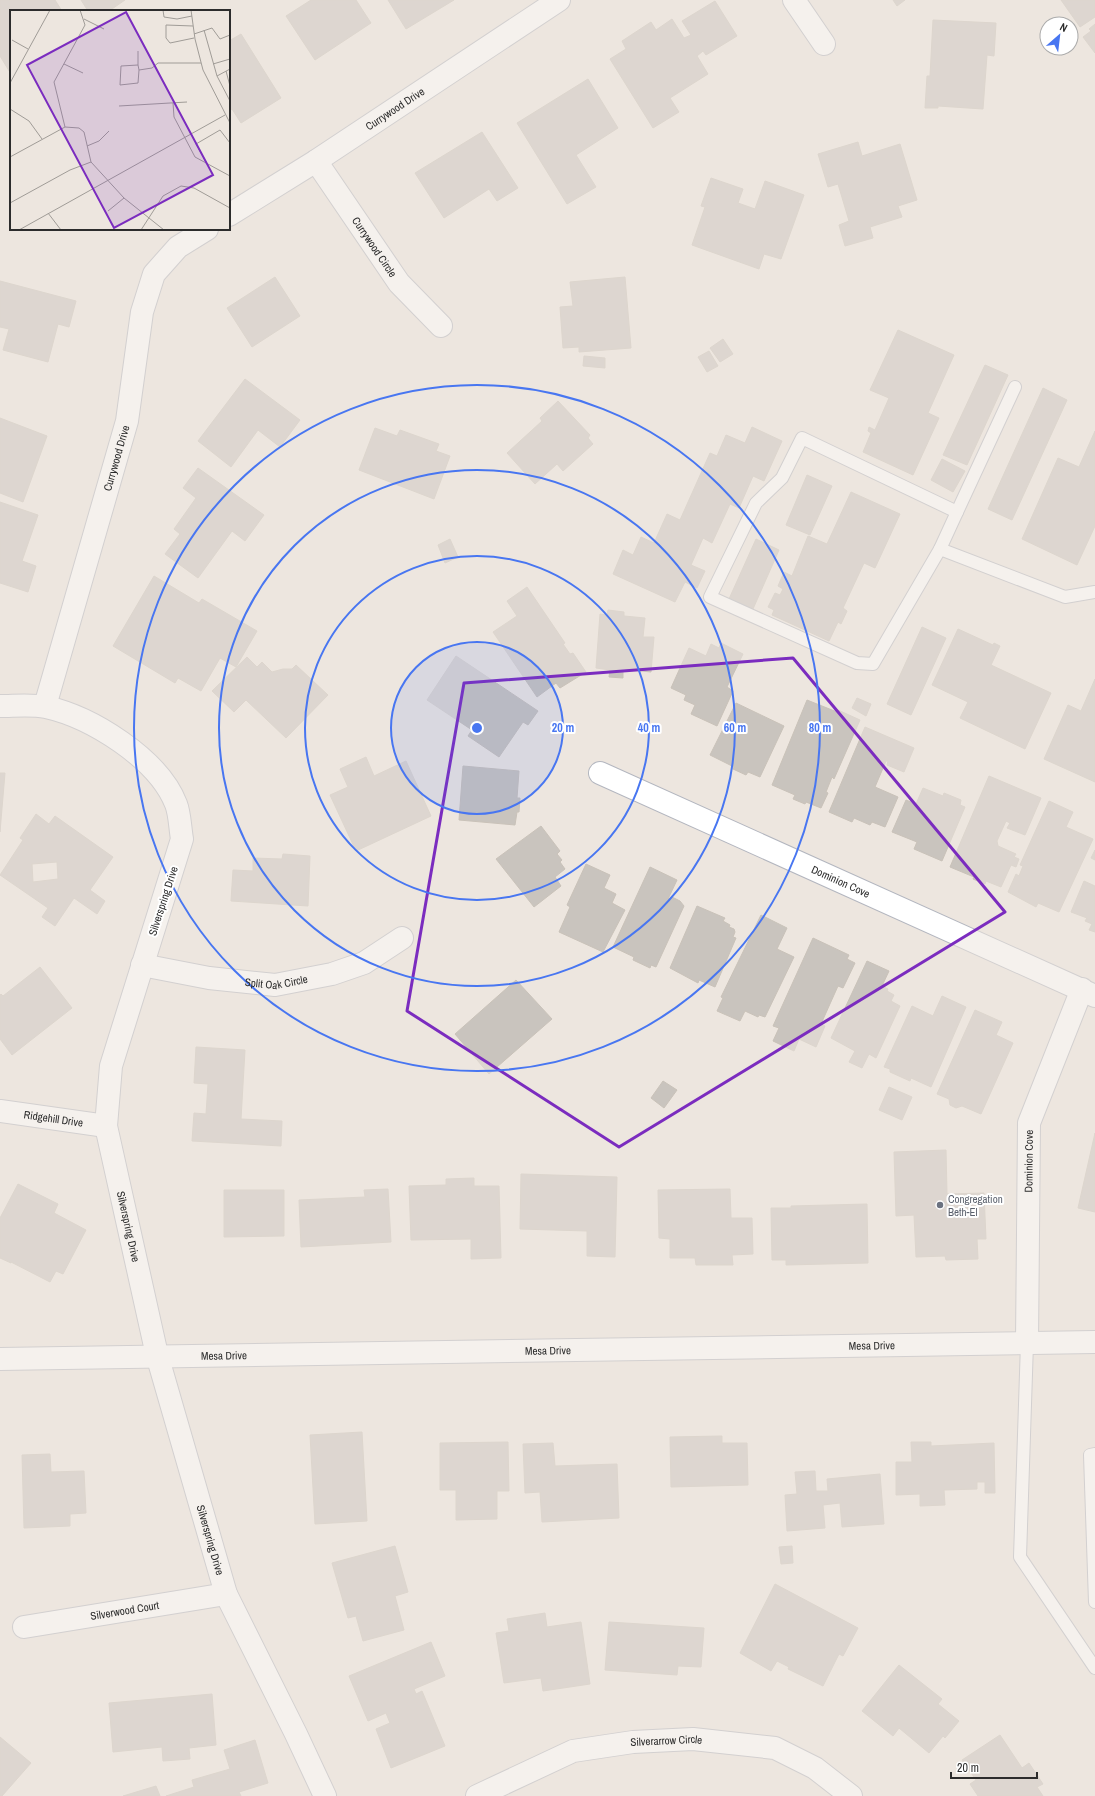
<svg xmlns="http://www.w3.org/2000/svg" width="1095" height="1796" font-family="'Archivo Narrow',sans-serif">
  <rect width="100%" height="100%" fill="#ede6df"/>
  <g fill="#c9c4be" stroke="#c9c2b9" fill-rule="evenodd">
    <polygon points="0,0 55,0 62,11 11,11 11,74 0,56"/>
    <polygon points="81,0 125,0 109,11 88,11"/>
    <polygon points="311,0 356,0 371,23 315,60 286,16"/>
    <polygon points="388,0 454,0 406,29"/>
    <polygon points="893,0 905,0 897,6"/>
    <polygon points="1061,0 1095,0 1095,17 1080,27"/>
    <polygon points="715,1 737,36 706,55 703,51 697,56 708,74 670,98 679,112 653,128 610,59 626,49 622,41 651,22 656,30 672,19 684,38 691,35 682,21"/>
    <polygon points="933,20 996,23 994,56 987,55 983,109 938,106 938,108 925,108 927,76 930,76"/>
    <polygon points="1095,24 1095,53 1083,37 1091,31 1089,29"/>
    <polygon points="241,34 281,98 241,123 232,109 229,111 229,41"/>
    <polygon points="588,79 618,128 576,155 596,187 567,204 517,123"/>
    <polygon points="482,132 518,188 497,201 489,189 444,218 415,173"/>
    <polygon points="858,142 862,156 900,144 917,200 898,206 902,217 870,227 873,238 845,246 839,225 849,221 838,184 828,187 818,154"/>
    <polygon points="711,178 743,189 738,203 755,209 765,181 804,195 781,259 764,254 759,269 692,245 705,207 701,206"/>
    <polygon points="275,277 300,316 252,347 227,308"/>
    <polygon points="625,277 631,348 579,352 579,347 563,348 560,307 573,306 570,282"/>
    <polygon points="0,281 76,301 69,327 58,324 48,362 3,350 9,329 0,327"/>
    <polygon points="898,330 954,355 928,413 939,418 913,475 863,452 871,433 868,431 869,427 875,430 889,398 870,390"/>
    <polygon points="723,339 733,354 720,362 710,348"/>
    <polygon points="709,351 718,366 707,372 698,357"/>
    <polygon points="584,356 605,358 605,368 583,366"/>
    <polygon points="985,365 1008,375 967,465 943,455"/>
    <polygon points="245,379 300,420 280,447 258,430 231,467 198,441"/>
    <polygon points="1043,388 1067,400 1012,520 988,509"/>
    <polygon points="558,401 590,435 588,438 593,444 563,471 557,464 535,484 507,453 542,421 540,418"/>
    <polygon points="0,418 47,436 23,502 0,493"/>
    <polygon points="752,427 782,441 764,481 753,476 739,508 730,504 712,543 703,538 691,565 705,571 697,588 685,582 675,602 613,574 623,550 633,555 641,537 654,543 667,514 680,520 710,453 717,456 726,435 745,443"/>
    <polygon points="375,428 397,436 400,430 439,444 436,451 450,456 434,499 359,470"/>
    <polygon points="1095,431 1095,526 1077,565 1022,539 1058,458 1079,467"/>
    <polygon points="942,459 965,471 953,492 931,480"/>
    <polygon points="198,468 264,515 245,541 232,531 198,578 165,554 180,534 174,529 196,498 183,488"/>
    <polygon points="807,475 832,486 810,535 786,525"/>
    <polygon points="851,492 900,514 875,568 864,563 843,608 847,611 841,624 838,622 829,641 772,615 774,610 768,607 775,593 780,595 783,589 778,586 784,572 792,576 808,536 827,544"/>
    <polygon points="0,502 38,515 22,561 36,566 28,592 0,583"/>
    <polygon points="450,539 458,557 445,563 438,545"/>
    <polygon points="756,539 779,550 753,609 729,599"/>
    <polygon points="154,576 199,603 202,599 257,631 236,667 220,658 201,691 178,678 175,683 113,646"/>
    <polygon points="527,587 565,643 563,644 570,654 573,653 586,672 560,688 556,683 537,697 493,632 517,616 507,601"/>
    <polygon points="608,610 624,612 624,616 645,618 643,637 654,637 651,672 623,669 623,678 609,677 610,670 596,668 600,614 607,615"/>
    <polygon points="922,627 946,638 911,715 887,704"/>
    <polygon points="958,629 993,645 994,643 1000,646 991,665 1051,693 1025,749 960,718 968,702 932,685"/>
    <polygon points="721,643 743,654 727,687 733,691 717,726 691,714 695,705 684,700 686,695 671,688 689,648 706,656 711,644 719,648"/>
    <polygon points="456,656 538,711 528,725 523,722 499,757 468,736 472,730 427,700"/>
    <polygon points="247,657 257,667 262,662 272,672 283,669 292,669 296,665 328,695 286,738 246,700 234,712 212,691"/>
    <polygon points="1095,679 1095,782 1044,759 1068,705 1081,711"/>
    <polygon points="857,698 871,704 866,716 852,708"/>
    <polygon points="807,700 837,712 838,710 860,720 834,779 832,777 826,792 828,793 821,808 806,802 805,804 793,799 795,795 772,785"/>
    <polygon points="736,703 784,726 760,777 748,772 746,775 733,769 734,767 710,755"/>
    <polygon points="865,727 914,748 904,772 887,765 888,761 886,761 875,787 898,797 885,827 872,822 870,825 854,818 852,822 829,812"/>
    <polygon points="366,757 374,776 406,761 431,816 356,851 330,795 348,787 340,769"/>
    <polygon points="463,766 519,771 517,798 520,798 519,812 517,812 515,825 459,820"/>
    <polygon points="0,773 5,773 0,832"/>
    <polygon points="989,776 1041,798 1025,835 1007,828 1010,823 1006,821 997,841 998,846 1016,854 1014,857 1019,859 1016,867 1011,865 1001,887 986,881 985,884 973,879 974,877 950,867"/>
    <polygon points="923,788 943,796 944,793 961,800 960,805 965,807 942,861 914,849 917,842 892,832 906,800 916,804"/>
    <polygon points="1049,801 1073,812 1066,827 1093,839 1059,912 1038,903 1036,907 1008,892 1016,874 1019,876 1023,866 1020,865"/>
    <path d="M36 814 49 824 55 816 113 857 90 890 105 901 97 914 74 898 55 926 42 917 48 908 0 875 23 840 20 838ZM57 862 58 879 33 882 32 864Z"/>
    <polygon points="541,826 560,851 557,854 562,860 560,862 565,869 555,877 561,886 534,907 496,859"/>
    <polygon points="1095,850 1095,860 1091,858"/>
    <polygon points="283,854 310,856 308,906 231,901 233,870 253,871 253,858 282,859"/>
    <polygon points="586,864 610,875 604,888 616,894 612,903 625,910 603,952 559,932 570,907 567,905"/>
    <polygon points="650,867 677,880 668,899 672,897 680,901 684,906 656,967 651,965 650,968 633,960 634,957 613,947"/>
    <polygon points="1084,881 1095,886 1095,932 1089,930 1092,924 1085,921 1087,918 1071,912"/>
    <polygon points="697,906 725,918 723,921 730,925 729,927 734,929 735,932 733,937 736,938 715,987 699,980 698,983 670,968"/>
    <polygon points="761,915 787,928 777,949 794,957 765,1017 759,1015 758,1017 745,1011 740,1021 717,1011 723,998 721,997"/>
    <polygon points="813,938 849,955 847,959 855,963 843,988 838,986 821,1024 825,1026 816,1047 799,1039 794,1051 773,1041 779,1028 773,1026"/>
    <polygon points="867,961 889,971 882,986 888,989 887,991 894,995 891,1001 900,1006 876,1058 869,1054 862,1068 849,1062 855,1051 831,1038"/>
    <polygon points="40,967 72,1008 12,1055 0,1039 0,995 1,994 3,996"/>
    <polygon points="516,980 552,1019 489,1074 455,1034"/>
    <polygon points="942,996 966,1007 931,1087 911,1078 910,1081 890,1072 890,1069 884,1067 912,1006 933,1016"/>
    <polygon points="975,1010 1002,1022 996,1035 1013,1043 981,1114 962,1106 956,1108 950,1105 949,1099 937,1094"/>
    <polygon points="196,1047 245,1050 241,1119 282,1121 281,1146 192,1141 194,1113 206,1114 208,1084 194,1083"/>
    <polygon points="663,1081 677,1090 664,1108 651,1098"/>
    <polygon points="889,1087 912,1097 902,1120 879,1110"/>
    <polygon points="1095,1133 1095,1212 1078,1208"/>
    <polygon points="946,1150 947,1194 984,1193 986,1239 977,1239 978,1259 946,1260 945,1256 916,1257 914,1215 896,1216 894,1152"/>
    <polygon points="521,1174 617,1177 615,1257 587,1256 587,1231 520,1229"/>
    <polygon points="474,1178 474,1186 499,1186 501,1258 471,1259 471,1239 411,1240 409,1186 446,1185 446,1179"/>
    <polygon points="18,1184 58,1204 54,1213 86,1230 63,1274 56,1271 50,1282 11,1262 11,1263 0,1258 0,1218"/>
    <polygon points="388,1189 391,1242 301,1247 299,1200 365,1197 364,1190"/>
    <polygon points="730,1189 731,1218 752,1218 753,1254 732,1255 733,1265 696,1265 695,1258 670,1258 670,1239 659,1238 658,1190"/>
    <polygon points="224,1190 284,1190 284,1236 224,1237"/>
    <polygon points="867,1204 868,1263 786,1265 786,1260 772,1260 771,1208 791,1208 791,1206"/>
    <polygon points="362,1432 367,1521 315,1524 310,1435"/>
    <polygon points="722,1436 722,1443 747,1443 748,1485 671,1487 670,1437"/>
    <polygon points="508,1442 509,1491 497,1491 497,1519 456,1520 456,1490 440,1490 440,1443"/>
    <polygon points="911,1442 931,1442 931,1446 994,1443 995,1493 985,1493 985,1482 977,1482 977,1489 944,1490 945,1505 920,1506 920,1494 896,1495 896,1462 912,1462"/>
    <polygon points="553,1443 555,1466 617,1464 619,1518 542,1522 540,1492 525,1493 523,1444"/>
    <polygon points="50,1454 51,1472 84,1471 86,1513 70,1514 70,1526 24,1528 22,1455"/>
    <polygon points="815,1471 816,1491 828,1491 827,1479 880,1474 884,1524 842,1527 840,1503 823,1505 825,1528 787,1531 785,1495 797,1494 795,1472"/>
    <polygon points="395,1546 408,1592 395,1596 404,1630 363,1641 356,1616 348,1618 332,1563"/>
    <polygon points="792,1546 793,1563 781,1564 779,1547"/>
    <polygon points="775,1584 858,1628 843,1656 839,1654 823,1686 788,1669 789,1667 777,1661 771,1671 740,1653"/>
    <polygon points="545,1613 547,1627 581,1622 590,1684 543,1691 541,1678 504,1683 496,1633 509,1631 507,1619"/>
    <polygon points="609,1622 704,1628 701,1667 678,1666 677,1675 605,1670"/>
    <polygon points="431,1642 445,1676 414,1689 416,1694 422,1691 445,1746 391,1768 376,1729 390,1723 386,1713 368,1721 349,1676"/>
    <polygon points="899,1665 942,1699 938,1704 959,1721 945,1738 943,1736 929,1753 899,1728 893,1736 862,1711"/>
    <polygon points="212,1694 216,1745 189,1748 190,1759 163,1761 162,1747 113,1752 109,1703"/>
    <polygon points="1000,1735 1022,1768 1029,1763 1043,1784 1037,1787 1043,1796 978,1796 970,1784 976,1780 962,1760"/>
    <polygon points="0,1737 31,1763 2,1796 0,1796"/>
    <polygon points="255,1740 268,1783 239,1792 241,1796 166,1796 194,1787 192,1780 230,1769 224,1750"/>
    <polygon points="156,1786 160,1796 123,1796"/>
  </g>
  <g fill="none" stroke-linecap="round" stroke-linejoin="round">
    <g stroke="#b3b6bf" stroke-width="14">
      <g id="lane">
        <polygon points="802,438 957,512 940,549 873,664 857,663 710,597 756,503 782,478"/>
        <polyline points="957,512 1015,387"/>
        <polyline points="940,549 1065,597 1095,592"/>
        <polyline points="1027,1343 1020,1557 1095,1668"/>
        <polyline points="1095,1454 1090,1455 1095,1602"/>
      </g>
    </g>
    <g stroke="#b3b6bf" stroke-width="24">
      <g id="street">
        <polyline points="794,0 824,44"/>
        <path id="s1" d="M316 161 399 283 441 326"/>
        <path id="s2" d="M229 215 316 161 559 0"/>
        <path id="s3" d="M0 706C14 706 32 704 46 707 91 717 158 758 176 804 180 814 180 828 182 839L111 1066 106 1126 157 1355 226 1594 296 1734 325 1796"/>
        <path id="s4" d="M45 706 127 421 142 312 154 274 178 247 207 229"/>
        <path id="s5" d="M600 773 1095 996"/>
        <path id="s6" d="M142 965 209 978 275 985 332 974 364 963 402 938"/>
        <path id="s7" d="M0 1111 106 1126"/>
        <path id="s8" d="M1027 1343 1029 1123 1082 989"/>
        <path id="s9" d="M24 1627 226 1594"/>
        <path id="s10" d="M477 1796 573 1751 633 1742 693 1739 775 1748 815 1768 851 1796"/>
      </g>
    </g>
    <g stroke="#b3b6bf" stroke-width="24">
      <g id="secondary">
        <path id="s11" d="M0 1359 1095 1342"/>
      </g>
    </g>
    <use href="#lane" stroke="#fff" stroke-width="12"/>
    <use href="#street" stroke="#fff" stroke-width="22"/>
    <use href="#secondary" stroke="#fff" stroke-width="22"/>
  </g>
  <path d="M0 0H1095V1796H0ZM793 658 1005 912 619 1147 407 1011 464 683Z" fill="#ede6df" fill-opacity=".55" fill-rule="evenodd"/>
  <path fill="none" stroke="#7b2cbf" stroke-width="3" stroke-linejoin="round" d="M793 658 1005 912 619 1147 407 1011 464 683Z"/>
  <circle cx="477" cy="728" r="86" fill="#4876f1" fill-opacity=".12"/>
  <g fill="none" stroke="#4876f1" stroke-width="2">
    <circle cx="477" cy="728" r="86"/>
    <circle cx="477" cy="728" r="172"/>
    <circle cx="477" cy="728" r="258"/>
    <circle cx="477" cy="728" r="343"/>
  </g>
  <circle fill="#6b7280" stroke="#fff" stroke-width="1.5" cx="940" cy="1205" r="4"/>
  <g text-anchor="middle" dominant-baseline="central" stroke-width="4" stroke-linejoin="round" paint-order="stroke">
    <g font-size="11" fill="#2c2c2c" stroke="#fff">
      <text stroke="none"><textPath href="#s2" startOffset="197">Currywood Drive</textPath></text>
      <text stroke="none"><textPath href="#s1" startOffset="104">Currywood Circle</textPath></text>
      <text stroke="none"><textPath href="#s4" startOffset="258">Currywood Drive</textPath></text>
      <text stroke="none"><textPath href="#s5" startOffset="264">Dominion Cove</textPath></text>
      <text transform="translate(163 901) rotate(-72)">Silverspring Drive</text>
      <text stroke="none"><textPath href="#s6" startOffset="136">Split Oak Circle</textPath></text>
      <text stroke="none"><textPath href="#s7" startOffset="54">Ridgehill Drive</textPath></text>
      <text stroke="none"><textPath href="#s8" startOffset="182">Dominion Cove</textPath></text>
      <text stroke="none"><textPath href="#s3" startOffset="650">Silverspring Drive</textPath></text>
      <text stroke="none"><textPath href="#s11" startOffset="872">Mesa Drive</textPath></text>
      <text stroke="none"><textPath href="#s11" startOffset="548">Mesa Drive</textPath></text>
      <text stroke="none"><textPath href="#s11" startOffset="224">Mesa Drive</textPath></text>
      <text stroke="none"><textPath href="#s3" startOffset="974">Silverspring Drive</textPath></text>
      <text stroke="none"><textPath href="#s9" startOffset="102">Silverwood Court</textPath></text>
      <text stroke="none"><textPath href="#s10" startOffset="200">Silverarrow Circle</textPath></text>
    </g>
    <g font-size="11" fill="#5b616d" stroke="#fff" text-anchor="start">
      <text x="948" y="1199">Congregation<tspan x="948" dy="13">Beth-El</tspan></text>
    </g>
  </g>
  <g transform="translate(10 10)">
    <rect width="220" height="220" fill="#ede6df"/>
    <path fill="none" stroke="#a09c97" stroke-width="1" d="M153 0 154 7 167 9 182 6M181 0 185 29 193 60 220 113M74 9 94 19M183 16 156 15V28L160 33 184 28M194 20 207 66M184 24 202 18 210 29 220 25M2 30 18 39M128 41V55M54 54 73 63M203 54 220 49M220 59 207 66 220 91M129 60 128 55 111 56 110 75 128 73 129 60 142 58 148 53H191M216 61 220 76M0 73 40 0M163 93 164 107 185 147 220 166M109 96 177 92M0 99 19 111 32 129M55 117 44 72 75 15 70 0M77 136 89 131 99 121M0 147 55 117 69 118 74 122 81 152 114 188 154 220M196 152 186 134 210 120 220 133M0 193 60 160 81 152M98 201 114 188M38 203 51 220M9 220 215 105M131 220 153 186 171 176 184 178 220 198"/>
    <path fill="#7b2cbf" fill-opacity="0.15" stroke="#7b2cbf" stroke-width="2" d="M116 2 203 165 104 218 17 55Z"/>
    <rect width="220" height="220" fill="none" stroke="#2c2c2c" stroke-width="2"/>
  </g>
  <circle cx="477" cy="728" r="6" fill="#4876f1" stroke="#fff" stroke-width="2"/>
  <g font-size="12" text-anchor="middle" font-weight="bold" fill="#4876f1" stroke="#fff" stroke-width="4" stroke-linejoin="round" paint-order="stroke">
    <text x="563" y="732">20 m</text>
    <text x="649" y="732">40 m</text>
    <text x="735" y="732">60 m</text>
    <text x="820" y="732">80 m</text>
  </g>
  <g transform="translate(1059 36) rotate(28)"><circle r="19" fill="#ffffff" stroke="#ababab"/>
  <path d="M0-3L7 15L0 10L-7 15Z" fill="#4876f1"/>
  <text y="-6" font-size="11" font-weight="bold" text-anchor="middle" fill="#2c2c2c">N</text>
  </g>
  <path d="M951 1772v6h86v-6" fill="none" stroke="#2c2c2c" stroke-width="2"/>
  <text x="957" y="1772" font-size="12" fill="#2c2c2c" stroke="#ffffff" stroke-width="3" paint-order="stroke">20 m</text>
</svg>
